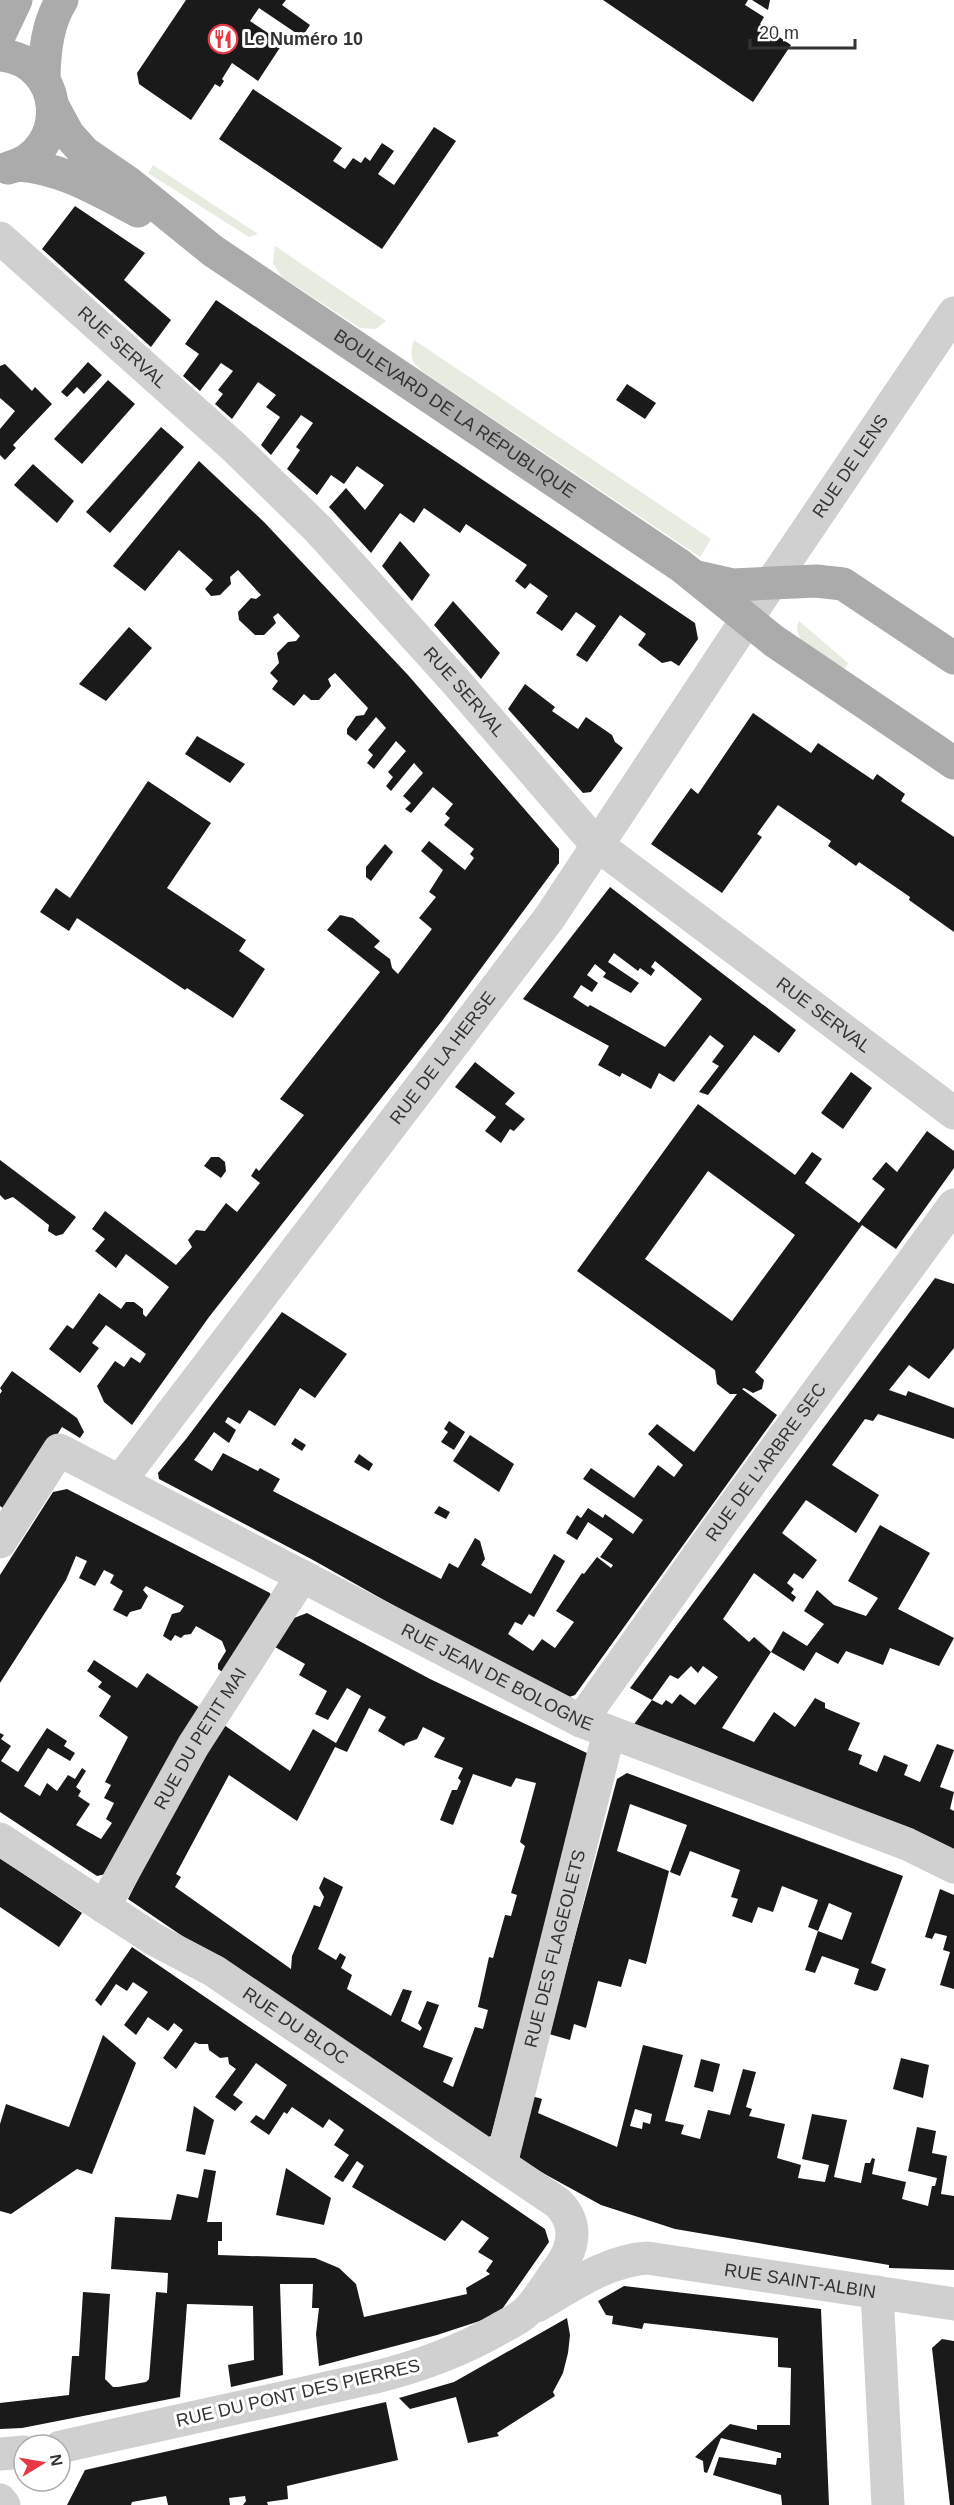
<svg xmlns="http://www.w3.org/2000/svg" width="954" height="2505" font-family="Arial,sans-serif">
  <rect width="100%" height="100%" fill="#fff"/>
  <g fill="#e6ecdf">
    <polygon points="153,165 258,234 249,237 148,173"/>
    <polygon points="275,246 386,321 376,329 360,328 282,277 273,263"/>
    <path d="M414 340 711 539 700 557 422 371C411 362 409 354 414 340Z"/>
    <path d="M799 621 848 663 840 676C827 664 788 639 799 621Z"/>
  </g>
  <g fill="#1a1a1a" fill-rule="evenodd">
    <polygon points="186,0 286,0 282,5 310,25 302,37 259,8 250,21 283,43 258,81 232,63 222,79 224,81 220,87 215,84 191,120 139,84 137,73"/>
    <polygon points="603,0 748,0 745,5 764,17 760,24 791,45 753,102"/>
    <polygon points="752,0 770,0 768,10"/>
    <polygon points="253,89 342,148 333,161 345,169 353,158 361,163 365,157 370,161 382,143 394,151 378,174 394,185 434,127 456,141 382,249 219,139"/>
    <polygon points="75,206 145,253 124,280 171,320 151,347 42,249"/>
    <polygon points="216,300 695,623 698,639 679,666 671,661 662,663 638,645 646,634 620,615 587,662 576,655 596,626 576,612 562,631 536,613 548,596 530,583 525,589 515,581 527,565 466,524 460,533 424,508 414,523 400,513 371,553 329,507 346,488 365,510 384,485 357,466 344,484 331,475 317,495 287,469 300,450 296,447 313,423 301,415 271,455 261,445 280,417 266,407 276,395 258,382 232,419 215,404 223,394 218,390 233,371 221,363 200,391 183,376 199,354 185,344"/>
    <polygon points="88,362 102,375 84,394 77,387 67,397 61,392"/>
    <polygon points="5,364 32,391 35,387 52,404 13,445 16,448 5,460 0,455 0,429 15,411 0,398 0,366"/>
    <polygon points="108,380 135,404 82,464 54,439"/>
    <polygon points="627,384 656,403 645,419 616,400"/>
    <polygon points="161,427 184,447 110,533 86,512"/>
    <polygon points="199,461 264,522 408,675 559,849 559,863 442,1021 209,1317 132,1425 104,1402 97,1386 115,1361 124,1367 131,1357 140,1363 146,1354 106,1325 92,1343 99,1348 80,1373 49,1349 67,1325 73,1329 99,1293 121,1309 126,1302 134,1302 143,1309 143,1314 146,1317 169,1287 126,1254 116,1268 95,1251 105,1239 92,1229 105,1211 176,1265 192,1247 188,1240 196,1230 205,1231 226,1203 237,1212 260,1183 251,1176 256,1168 259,1171 304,1115 280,1099 380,972 327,930 340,915 353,918 380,941 374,947 390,959 392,968 398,974 432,929 419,918 436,897 429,892 443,870 421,851 429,841 465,870 474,858 470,854 474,849 444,825 450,818 445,814 453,804 433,787 411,813 405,809 411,803 403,796 423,773 414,763 391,791 386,786 393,777 388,772 406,751 396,741 374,769 367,763 373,755 368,750 386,728 376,717 356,741 347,734 347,729 356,716 364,715 368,708 335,673 328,679 331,686 319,700 311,700 304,694 294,706 272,689 278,681 270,673 279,663 277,653 288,642 296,641 300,636 278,613 273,617 276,623 264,635 255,635 239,620 238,612 251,598 256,599 261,595 238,570 230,577 231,584 220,595 211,596 205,589 213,580 179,550 145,591 113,566"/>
    <polygon points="33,464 74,501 57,523 14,485"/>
    <polygon points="400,541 430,575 412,601 382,566"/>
    <polygon points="453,601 500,653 481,679 434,625"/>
    <polygon points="129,627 152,648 106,701 79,684"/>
    <polygon points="525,684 555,707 552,711 578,729 586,717 612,735 615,742 623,748 591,792 583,793 508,709"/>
    <polygon points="753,713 811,753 818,743 873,780 877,774 905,794 901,801 954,837 954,932 909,900 910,897 859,862 856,866 828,846 831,841 778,805 757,834 762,837 722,893 651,844 691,788 698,794"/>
    <polygon points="197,736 245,764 230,783 185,754"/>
    <polygon points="148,781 211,823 167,888 246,940 239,951 265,969 233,1018 187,988 185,990 77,918 69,931 40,912 56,888 70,898"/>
    <polygon points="385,844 393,852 371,881 366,877 366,867"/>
    <path d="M610 887 796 1030 779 1053 754 1035 708 1095 699 1092 719 1066 712 1062 724 1046 710 1035 674 1082 659 1073 651 1089 622 1073 620 1077 598 1065 609 1046 523 999ZM614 953 638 971 640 968 651 976 655 970 651 967 655 961 702 999 665 1047 590 1005 588 1007 573 997 581 985 592 992 598 983 587 975 595 964 606 973 603 977 631 993 639 983 608 962Z"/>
    <polygon points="475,1062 515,1093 505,1104 525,1119 514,1131 510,1129 501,1143 485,1131 496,1117 455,1087"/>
    <polygon points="851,1072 872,1088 843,1129 821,1113"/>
    <path d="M698 1104 795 1175 812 1152 822 1159 805 1183 859 1223 885 1189 872 1179 886 1162 897 1172 927 1131 954 1151V1168L896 1249 862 1225 755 1372 764 1380 762 1389 753 1393 744 1388 742 1389 777 1415 575 1695 561 1700 313 1560 159 1479 158 1473 186 1439 282 1312 347 1354 315 1398 300 1388 275 1426 249 1410 240 1424 228 1417 225 1422 236 1430 229 1443 214 1432 194 1460 212 1471 223 1453 258 1471 260 1468 280 1479 273 1491 441 1579 449 1563 458 1568 475 1538 480 1541 485 1559 481 1565 531 1594 554 1554 565 1561 542 1603 534 1617 529 1614 522 1625 515 1622 508 1634 533 1651 542 1639 555 1648 574 1622 556 1611 582 1573 584 1574 597 1557 611 1568 613 1565 600 1557 613 1539 588 1522 577 1540 566 1533 577 1515 581 1518 588 1508 603 1518 605 1514 633 1534 643 1520 583 1479 591 1468 634 1498 658 1465 674 1477 683 1465 648 1434 657 1424 694 1452 737 1394H730L717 1384 715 1370 577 1271ZM708 1171 795 1235 732 1321 645 1259Z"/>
    <polygon points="211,1157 219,1157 225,1162 226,1171 221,1178 204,1166"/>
    <polygon points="0,1160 76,1217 63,1234 56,1236 48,1231 49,1225 13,1197 5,1200 0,1195"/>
    <polygon points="935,1278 954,1284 954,1348 929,1379 909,1365 889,1390 906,1396 908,1391 954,1408 954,1439 878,1414 873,1421 865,1419 832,1465 879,1495 856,1533 806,1500 782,1533 817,1560 803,1579 794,1573 787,1583 794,1589 791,1593 796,1597 793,1602 754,1573 723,1619 749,1642 754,1637 771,1652 722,1728 754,1742 774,1712 795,1727 815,1698 825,1703 825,1708 860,1723 848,1750 862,1755 859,1764 877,1772 884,1755 908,1765 904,1775 920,1782 937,1744 954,1750 940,1787 954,1792 950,1809 954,1811 954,1850 632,1727 652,1700 662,1705 666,1700 672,1704 680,1694 695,1705 718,1677 703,1666 698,1673 691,1666 678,1679 670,1675 652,1700 630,1688"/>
    <polygon points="12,1371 77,1418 84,1432 80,1438 62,1427 9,1512 0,1506 0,1394 2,1391 0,1388"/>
    <polygon points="449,1421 465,1432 454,1450 441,1442 448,1432 444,1429"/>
    <polygon points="470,1435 514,1464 499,1492 453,1461"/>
    <polygon points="295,1438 306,1445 302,1451 291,1444"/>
    <polygon points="359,1454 373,1464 369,1471 354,1462"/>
    <polygon points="67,1489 270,1593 273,1602 224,1673 218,1669 218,1664 226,1651 222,1641 196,1626 191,1634 184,1635 181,1638 175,1635 171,1641 163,1636 172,1614 180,1612 184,1606 146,1586 143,1590 148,1596 141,1609 130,1612 127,1617 113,1610 123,1591 110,1583 114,1575 104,1570 95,1586 79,1578 87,1561 76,1556 66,1580 0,1683 0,1575 53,1492"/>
    <polygon points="439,1506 450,1512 446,1519 434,1513"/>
    <polygon points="880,1525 930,1553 898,1609 954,1638 939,1666 890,1648 883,1665 846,1651 838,1664 816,1652 804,1671 771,1652 783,1631 807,1646 824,1624 804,1611 817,1590 834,1605 866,1616 878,1598 848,1581"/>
    <path d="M307 1613 430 1679 589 1754 592 1760 491 2136 482 2140 128 1899 186 1784 224 1725 290 1771 313 1729 336 1743 361 1696 347 1688 328 1720 315 1714 327 1691 299 1675 305 1664 275 1647 294 1618ZM369 1708 386 1717 378 1731 404 1746 406 1743 417 1739 423 1727 445 1738 434 1757 463 1768 458 1778 461 1781 457 1790H452L440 1820 453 1825 473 1774 511 1787 516 1778 536 1783 520 1842 525 1846 511 1893 517 1895 511 1916 505 1915 493 1958 489 1957 478 2007 488 2010 483 2029 475 2027 453 2087 443 2082 453 2058 423 2047 439 2005 427 2001 418 2023 422 2028 420 2031 401 2021 412 1991 403 1989 391 2016 347 1989 352 1975 341 1968 346 1957 340 1953 336 1960 318 1949 343 1887 324 1877 319 1888 324 1897 320 1907 314 1905 292 1956 291 1969 175 1887 181 1877 176 1874 229 1775 297 1821 335 1747 347 1752Z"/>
    <polygon points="94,1660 137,1688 147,1673 200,1708 110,1873 97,1876 0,1812 0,1733 4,1735 1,1739 11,1746 1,1761 18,1772 47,1728 67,1741 64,1746 75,1753 70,1761 48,1748 24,1786 40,1796 47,1783 57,1791 68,1775 75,1779 82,1768 86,1771 76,1787 81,1791 78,1796 90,1804 76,1825 101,1839 112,1823 106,1819 114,1803 104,1798 111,1785 105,1782 128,1737 99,1716 111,1696 98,1687 102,1682 87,1671"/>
    <polygon points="627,1773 903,1876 871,1963 886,1969 878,1990 875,1991 854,1984 859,1969 822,1956 815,1973 805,1970 818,1931 842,1940 852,1913 829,1903 818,1931 808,1927 818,1900 782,1886 773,1912 758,1907 752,1923 732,1916 738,1899 731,1897 740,1870 690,1851 680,1876 670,1872 687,1825 630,1804 617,1851 669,1871 646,1964 629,1959 621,1987 598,1981 586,2028 574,2024 570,2040 549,2034 617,1779"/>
    <polygon points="0,1858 82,1913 59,1947 0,1907"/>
    <polygon points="940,1889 954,1895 954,1989 940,1985 950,1952 943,1950 947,1936 935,1933 932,1939 925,1937"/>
    <polygon points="132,1947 545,2229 549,2242 498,2315 437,2335 319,2366 316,2334 319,2308 312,2308 313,2284 280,2284 283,2375 231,2387 228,2365 254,2360 253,2306 187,2304 180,2397 22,2428 0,2429 0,2403 69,2395 72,2356 79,2356 83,2292 110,2294 105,2379 113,2387 118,2387 146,2382 149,2379 156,2292 167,2293 168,2273 111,2269 115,2217 171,2220 177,2194 198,2198 204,2169 216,2171 207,2222 222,2222 222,2241 218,2241 218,2255 315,2258 339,2268 356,2284 364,2317 467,2294 466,2288 490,2274 486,2271 493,2261 478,2252 489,2238 462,2220 445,2241 352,2187 364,2166 357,2161 343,2182 334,2177 349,2155 334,2145 344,2130 329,2119 323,2128 292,2107 287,2114 284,2112 269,2135 250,2122 256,2115 264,2120 287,2085 256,2063 233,2095 243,2102 235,2111 215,2097 236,2069 229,2064 228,2057 220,2058 209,2050 208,2044 199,2044 195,2042 176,2069 163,2058 183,2030 174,2023 168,2031 148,2017 136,2035 124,2025 148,1992 133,1982 127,1991 116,1984 101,2006 95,2000"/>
    <polygon points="103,2035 136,2063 92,2174 77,2169 11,2214 0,2211 0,2124 6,2104 69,2127"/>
    <path d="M643 2045 683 2055 665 2121 684 2125 681 2134 700 2139 708 2110 730 2115 743 2069 756 2072 746 2107 752 2109 749 2116 785 2124 777 2158 801 2165 798 2178 825 2182 829 2165 802 2159 812 2114 847 2120 834 2177 861 2183 865 2163H870L872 2158 875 2159 872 2174 906 2182 902 2199 928 2206 932 2186H935L937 2178 908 2171 917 2127 936 2131 932 2153 947 2156 941 2194 954 2196V2270L889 2268V2265L675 2229 601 2205 521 2161 517 2151 532 2096 542 2099 538 2113 617 2147ZM635 2109 652 2114 650 2124 643 2122 642 2129 630 2126Z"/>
    <polygon points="901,2058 929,2065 923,2098 893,2089"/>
    <polygon points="701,2059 720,2064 713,2092 694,2087"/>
    <polygon points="194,2106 214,2120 205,2155 186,2151"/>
    <polygon points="286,2168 331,2198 324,2225 276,2215"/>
    <polygon points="624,2286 821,2309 829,2505 782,2505 781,2495 713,2475 719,2457 776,2465 777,2458 781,2458 781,2453 721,2438 707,2473 704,2472 703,2461 695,2457 730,2424 757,2430 757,2425 790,2425 791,2368 778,2367 778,2338 644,2323 642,2329 612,2324 613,2316 606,2315 598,2301"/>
    <polygon points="567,2318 570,2335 568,2353 563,2373 553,2392 555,2396 497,2433 499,2436 468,2443 456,2397 410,2409 399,2398 454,2382"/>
    <polygon points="942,2339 954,2341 954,2505 950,2505 932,2348"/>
    <polygon points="386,2402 398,2460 287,2486 288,2499 267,2502 268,2505 243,2505 246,2501 245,2496 229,2498 230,2505 168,2505 166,2496 132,2502 131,2505 67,2505 85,2470"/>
  </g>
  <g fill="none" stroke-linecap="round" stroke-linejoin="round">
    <g stroke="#d0d0d0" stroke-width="33">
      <path id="s1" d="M0 238 234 447 318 529 458 684 596 844 954 1113"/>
      <path id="s2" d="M120 1481 550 917 747 619 954 313"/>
      <path id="s3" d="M0 1542 59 1450 581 1721 907 1844 954 1867"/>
      <path id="s4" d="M581 1721 725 1518 954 1205"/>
      <path id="s5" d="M0 1839 155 1940 214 1971 558 2203C578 2223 575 2246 559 2268 548 2282 539 2300 526 2312 519 2319 507 2324 499 2329 459 2352 420 2366 376 2377L60 2447"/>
      <path id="s6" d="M104 1907 193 1746 302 1576"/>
      <path id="s7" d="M501 2164 609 1732"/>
      <polyline points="877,2292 888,2505"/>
      <path id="s8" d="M537 2306C572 2286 606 2261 647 2258L954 2304"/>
      <polyline points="0,2454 24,2452"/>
      <polyline points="0,2500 4,2505"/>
    </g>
    <g stroke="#ababab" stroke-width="33">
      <polyline points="0,34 16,0"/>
      <path d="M0 55C66 61 71 152 8 168"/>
      <path d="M44 81C44 54 47 23 62 0"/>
      <path id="s9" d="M53 106 68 134 84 152 129 183 213 251 681 566 774 641 954 763"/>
      <path d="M18 165C63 168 99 191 138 211"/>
      <polyline points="698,577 733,585 816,581 843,584 954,658"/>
    </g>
  </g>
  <defs>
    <g id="restaurant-ring" transform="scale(1.5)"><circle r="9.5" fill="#fff" stroke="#e63946" stroke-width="1.5"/><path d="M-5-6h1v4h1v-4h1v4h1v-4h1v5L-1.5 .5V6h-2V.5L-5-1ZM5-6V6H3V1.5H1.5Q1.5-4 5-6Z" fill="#e63946"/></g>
  </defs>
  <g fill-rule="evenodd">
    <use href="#restaurant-ring" x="223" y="39"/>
  </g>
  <g text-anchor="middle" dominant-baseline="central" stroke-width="6" stroke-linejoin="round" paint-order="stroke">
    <g font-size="18" font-weight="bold" fill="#333" stroke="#fff" text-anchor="start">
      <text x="244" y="39">Le Numéro 10</text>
    </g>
    <g font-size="18" fill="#333" stroke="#fff">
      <text stroke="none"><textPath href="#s1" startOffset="164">RUE SERVAL</textPath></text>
      <text stroke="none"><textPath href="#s9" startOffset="510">BOULEVARD DE LA RÉPUBLIQUE</textPath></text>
      <text stroke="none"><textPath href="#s2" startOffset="1251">RUE DE LENS</textPath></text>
      <text stroke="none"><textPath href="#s1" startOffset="650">RUE SERVAL</textPath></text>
      <text stroke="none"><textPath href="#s1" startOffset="1136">RUE SERVAL</textPath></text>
      <text stroke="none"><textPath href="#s2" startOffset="532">RUE DE LA HERSE</textPath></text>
      <text stroke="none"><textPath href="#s4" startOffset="318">RUE DE L'ARBRE SEC</textPath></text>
      <text stroke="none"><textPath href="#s3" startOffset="603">RUE JEAN DE BOLOGNE</textPath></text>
      <text stroke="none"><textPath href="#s6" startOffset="194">RUE DU PETIT MAI</textPath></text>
      <text stroke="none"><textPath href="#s7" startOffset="222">RUE DES FLAGEOLETS</textPath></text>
      <text stroke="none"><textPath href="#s5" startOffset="350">RUE DU BLOC</textPath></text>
      <text stroke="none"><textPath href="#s8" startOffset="276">RUE SAINT-ALBIN</textPath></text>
      <text transform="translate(298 2393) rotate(-13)">RUE DU PONT DES PIERRES</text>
    </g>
  </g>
  <g transform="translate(42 2463) rotate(79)"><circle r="28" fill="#ffffff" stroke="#adadad" stroke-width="1.5"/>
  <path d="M0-4.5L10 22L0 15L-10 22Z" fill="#e63946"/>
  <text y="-9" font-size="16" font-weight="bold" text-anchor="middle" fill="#333333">N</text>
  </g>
  <path d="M750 39v9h105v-9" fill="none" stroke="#333333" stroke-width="3"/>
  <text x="759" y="39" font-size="18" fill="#333333" stroke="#ffffff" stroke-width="4.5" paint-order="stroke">20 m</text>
</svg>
